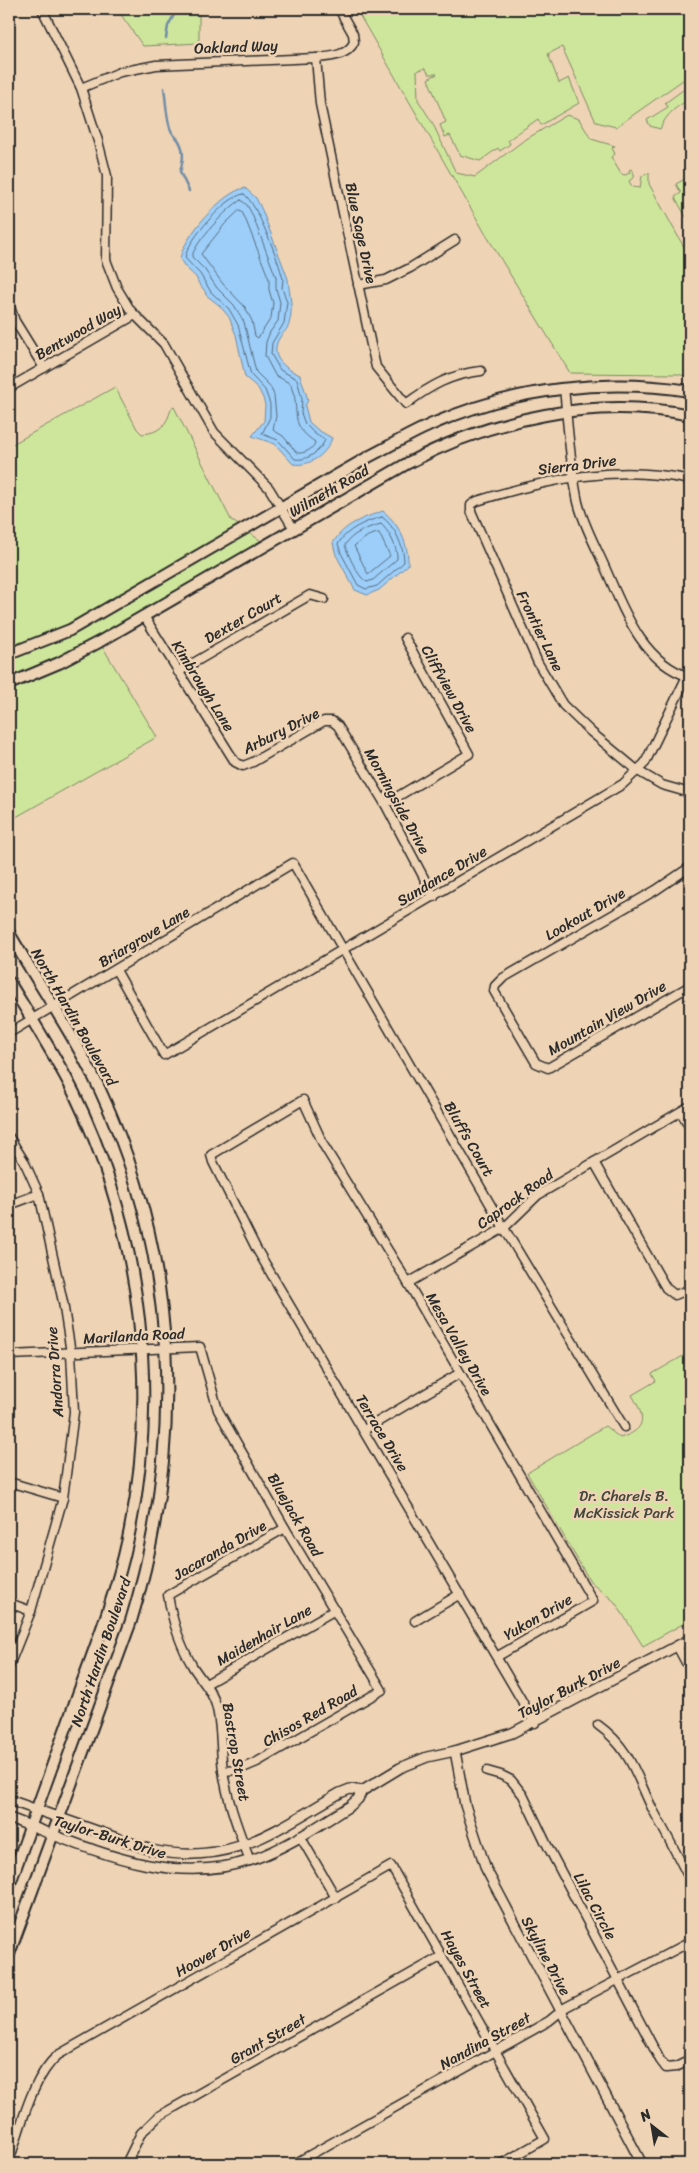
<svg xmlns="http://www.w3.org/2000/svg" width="699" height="2173" font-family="Sriracha,sans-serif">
  <rect width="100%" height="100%" fill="#eed3b5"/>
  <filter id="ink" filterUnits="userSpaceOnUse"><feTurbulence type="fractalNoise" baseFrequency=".02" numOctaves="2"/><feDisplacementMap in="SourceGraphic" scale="10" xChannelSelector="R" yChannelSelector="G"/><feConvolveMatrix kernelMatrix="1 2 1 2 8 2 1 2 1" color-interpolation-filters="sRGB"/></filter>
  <g filter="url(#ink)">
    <g fill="#cee69b" stroke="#7c8863">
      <polygon points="117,9 199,9 199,43 143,46"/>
      <polygon points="356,9 690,9 690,75 616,127 596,122 562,47 548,54 559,83 569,78 579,103 541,125 538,119 508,140 510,144 500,151 498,148 480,161 460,155 450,135 445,137 440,125 446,122 428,79 437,74 429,74 425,68 417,71 418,100 432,122 456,173 475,177 523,141 567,115 579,119 591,139 615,146 612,148 615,154 611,157 621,174 625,175 630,173 629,170 631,169 635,176 629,181 632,187 640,188 642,176 649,173 649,184 690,258 690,377 677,374 570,373 485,233"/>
      <path d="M690 85V99C676 107 667 113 660 129L650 126 647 120 668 107 665 103Z"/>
      <polygon points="690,176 690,214 686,217 675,197 681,193 676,184"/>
      <path d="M115 387 137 429 142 434C159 433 167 425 171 409L174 407 231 520 271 548 102 646 157 737 9 821V446Z"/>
      <path d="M690 1352V1620L643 1646 615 1602 590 1581 527 1473 605 1426 620 1438C648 1429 645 1417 632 1395L656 1381 652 1374Z"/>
    </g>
    <g fill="#9ccef9" stroke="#6f8da7">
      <path d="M245 188 256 198 262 210 288 279C289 293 294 308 289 324 288 329 283 333 280 337 268 356 284 368 300 375L308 400 305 406 309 422 318 430 332 438C327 454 310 467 293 464L275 444 252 436 264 421 265 405 263 398 258 388 245 377 236 335 229 317 219 305 206 295 205 291 199 284 196 277 185 267 180 259C183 238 223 191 245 188Z"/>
      <path d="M383 511C399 524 409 544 408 565L379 590 367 595 355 590 336 555 333 543C344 524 363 518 383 511Z"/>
    </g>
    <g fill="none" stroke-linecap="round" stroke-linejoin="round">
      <g stroke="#586c7d" stroke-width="1">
        <path d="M244 194C257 203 279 262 283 279L282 288 287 302 284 323 272 343 271 354 280 370 297 379 302 399 301 413 305 424 315 434 325 440C320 451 308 461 295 459L278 440 262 434 270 417V404L265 390 251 375 238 325 229 309 211 292 200 274 185 258C187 241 227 195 244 194Z"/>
        <path d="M241 200 247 205 252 214 276 277V289L280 302 278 321 270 332 266 342 265 356 275 375 291 384C291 389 295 395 295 400 297 422 295 428 315 442 314 449 304 454 297 453L283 436 273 430 276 416 274 395 270 386 256 372 244 322 234 305 217 288 205 270 192 257C194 243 228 207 241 200Z"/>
        <polygon points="239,211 242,212 245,218 269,279 269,290 273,303 271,318 258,338 255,336 252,321 245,307 223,284 201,254 225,224"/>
        <path d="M382 517C395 526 404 547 404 562L377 586 366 589 358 585 341 553 338 544C347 529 366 521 382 517Z"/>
        <path d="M381 524C389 531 398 548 397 559L373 580 367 582C359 579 347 553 345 545 352 533 369 527 381 524Z"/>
        <polygon points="379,533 390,556 368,574 354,546 368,536"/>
      </g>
      <g stroke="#6f8da7" stroke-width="2.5">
        <polyline points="166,38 168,26 177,9"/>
        <path d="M164 88C166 101 166 115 170 128 172 135 176 136 179 141 185 151 183 161 180 172L189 191"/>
      </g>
      <g stroke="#2b2b2b" stroke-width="11">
        <g id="minor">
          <polyline points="42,9 81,88 98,141 107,176 106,260 117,288 131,311 164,344 214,432 269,488 294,529"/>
          <path d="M316 58 320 104 371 345 376 367 406 404C430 386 451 374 481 371"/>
          <path d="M81 88 120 72 156 65 316 58C329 57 348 56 354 42L353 34 339 9"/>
          <polyline points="358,285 386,280 410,268 455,240"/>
          <polyline points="9,304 15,321 44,368"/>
          <polyline points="9,388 135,315"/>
          <path d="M564 388C568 426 570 465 578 502 583 523 594 543 603 563 622 605 640 662 690 677"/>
          <path d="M690 480C617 464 547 479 477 501L471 505V511L538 663 563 705 591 732 638 771 662 785 690 793"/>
          <polyline points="144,616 235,762 243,766 253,762 324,721 332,721 338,726 385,804 434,897"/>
          <polyline points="178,672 310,595 324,599"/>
          <polyline points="385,804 469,754 405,638"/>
          <polyline points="690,867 656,890 503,978 495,986 494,991 536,1063 548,1068 690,986"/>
          <polyline points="116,970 164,1055 623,784 645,763 687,676"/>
          <polyline points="9,1033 293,863 504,1228 624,1427"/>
          <polyline points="681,1112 690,1128"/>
          <polyline points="9,1137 24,1161 39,1194 63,1302 71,1353 74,1412 63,1498 31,1611 9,1666"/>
          <polyline points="594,1162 666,1288 675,1295 690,1289"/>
          <polyline points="9,1205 39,1194"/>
          <polyline points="408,1283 504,1228 538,1195 690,1106"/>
          <polyline points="9,1355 200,1347 218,1410 285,1528 382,1690 257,1762 238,1770 223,1771"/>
          <polyline points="364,1430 460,1373"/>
          <polyline points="9,1482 63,1498"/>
          <polyline points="9,1603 31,1611"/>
          <polyline points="415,1621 460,1594"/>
          <polyline points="677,1646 690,1670"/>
          <polyline points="498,1656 593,1601 408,1283 324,1146 303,1100 211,1155 213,1162 256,1248 535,1723"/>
          <polyline points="206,1684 335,1610"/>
          <path d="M598 1725C630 1748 636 1775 652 1808 665 1832 678 1856 690 1880"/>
          <polyline points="487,1771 501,1775 511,1780 523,1795 546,1843 660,2060 666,2068 676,2067 690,2060"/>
          <polyline points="300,1836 336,1898"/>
          <path d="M250 1861C239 1831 227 1801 223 1770 220 1748 222 1726 216 1705 212 1690 201 1680 193 1667 180 1645 172 1620 168 1595L285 1528"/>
          <path d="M9 2161C21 2128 31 2078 58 2055L391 1866 545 2139 501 2164"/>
          <polyline points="126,2164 141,2133 159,2116 442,1956"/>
          <polyline points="294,2164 549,2021 566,2007 690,1942"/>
        </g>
      </g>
      <g stroke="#2b2b2b" stroke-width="12">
        <g id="tertiary">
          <polyline points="455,1751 465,1805 486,1869 642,2164"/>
          <path d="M9 1800 151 1850C231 1867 275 1830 340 1793L350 1789 362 1791"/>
          <path d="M9 1818C88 1847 169 1889 254 1859 288 1847 319 1825 350 1806L358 1799 362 1791 400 1768 427 1757 455 1751 512 1733 690 1639"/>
        </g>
      </g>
      <g stroke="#2b2b2b" stroke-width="14">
        <g id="secondary">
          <path d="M9 654 70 630 370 456C392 445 413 432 435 423 515 388 605 378 690 391"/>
          <path d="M9 684 59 663 99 642 408 463C493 418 595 396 690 415"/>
          <path d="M9 933C39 985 74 1035 100 1090 179 1259 185 1444 131 1621L9 1954"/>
          <path d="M9 982C31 1018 55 1055 74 1093 143 1236 162 1402 124 1556 112 1604 94 1650 77 1697 54 1760 32 1823 9 1886"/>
        </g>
      </g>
      <use href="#minor" stroke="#eed3b5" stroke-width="8"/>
      <use href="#tertiary" stroke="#eed3b5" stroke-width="9"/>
      <use href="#secondary" stroke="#eed3b5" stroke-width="10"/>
    </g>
  </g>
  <g text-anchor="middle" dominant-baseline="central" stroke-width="5" stroke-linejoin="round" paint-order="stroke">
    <g font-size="15" fill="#2b2b2b" stroke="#eed3b5">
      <text transform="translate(236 47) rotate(-2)">Oakland Way</text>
      <text transform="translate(361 233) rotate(78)">Blue Sage Drive</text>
      <text transform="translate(78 332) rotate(-30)">Bentwood Way</text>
      <text transform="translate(577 465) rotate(-7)">Sierra Drive</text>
      <text transform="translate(329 491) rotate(-30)">Wilmeth Road</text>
      <text transform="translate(243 618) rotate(-30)">Dexter Court</text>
      <text transform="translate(540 631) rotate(64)">Frontier Lane</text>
      <text transform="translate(203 686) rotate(58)">Kimbrough Lane</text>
      <text transform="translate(449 689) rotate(61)">Cliffview Drive</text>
      <text transform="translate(281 731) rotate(-27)">Arbury Drive</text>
      <text transform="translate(397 801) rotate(61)">Morningside Drive</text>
      <text transform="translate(442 876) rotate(-31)">Sundance Drive</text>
      <text transform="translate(585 914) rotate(-30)">Lookout Drive</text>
      <text transform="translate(144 937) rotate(-31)">Briargrove Lane</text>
      <text transform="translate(74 1017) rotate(60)">North Hardin Boulevard</text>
      <text transform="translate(607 1018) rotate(-30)">Mountain View Drive</text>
      <text transform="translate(469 1139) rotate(60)">Bluffs Court</text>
      <text transform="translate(515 1199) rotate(-36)">Caprock Road</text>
      <text transform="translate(134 1336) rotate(-3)">Marilanda Road</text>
      <text transform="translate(459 1344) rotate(60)">Mesa Valley Drive</text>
      <text transform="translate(55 1372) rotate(-94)">Andorra Drive</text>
      <text transform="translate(382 1433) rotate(59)">Terrace Drive</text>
      <text transform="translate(295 1515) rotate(60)">Bluejack Road</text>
      <text transform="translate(220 1550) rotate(-30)">Jacaranda Drive</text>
      <text transform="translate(538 1617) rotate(-30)">Yukon Drive</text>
      <text transform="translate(264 1635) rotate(-30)">Maidenhair Lane</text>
      <text transform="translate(101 1652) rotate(-71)">North Hardin Boulevard</text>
      <text transform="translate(569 1688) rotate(-28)">Taylor Burk Drive</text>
      <text transform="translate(310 1716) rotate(-30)">Chisos Red Road</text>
      <text transform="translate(236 1752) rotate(80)">Bastrop Street</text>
      <text transform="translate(110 1837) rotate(17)">Taylor-Burk Drive</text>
      <text transform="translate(595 1906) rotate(62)">Lilac Circle</text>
      <text transform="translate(213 1952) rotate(-30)">Hoover Drive</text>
      <text transform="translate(546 1956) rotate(62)">Skyline Drive</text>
      <text transform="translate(466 1969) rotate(61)">Hayes Street</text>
      <text transform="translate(268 2039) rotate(-30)">Grant Street</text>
      <text transform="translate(485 2041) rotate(-29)">Nandina Street</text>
    </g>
    <g font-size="15" fill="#43473c" stroke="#eed3b5">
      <text x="624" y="1496">Dr. Charels B.<tspan x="624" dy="17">McKissick Park</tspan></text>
    </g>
  </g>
  <rect width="699" height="2173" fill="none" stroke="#eed3b5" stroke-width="30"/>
  <rect x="15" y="15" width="669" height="2143" fill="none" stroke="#2b2b2b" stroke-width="2" filter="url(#ink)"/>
  <g transform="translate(652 2126) rotate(329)" stroke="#eed3b5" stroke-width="4" paint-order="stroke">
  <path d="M0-4L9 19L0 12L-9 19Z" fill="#2b2b2b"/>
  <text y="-8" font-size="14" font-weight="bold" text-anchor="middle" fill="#2b2b2b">N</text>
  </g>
</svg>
